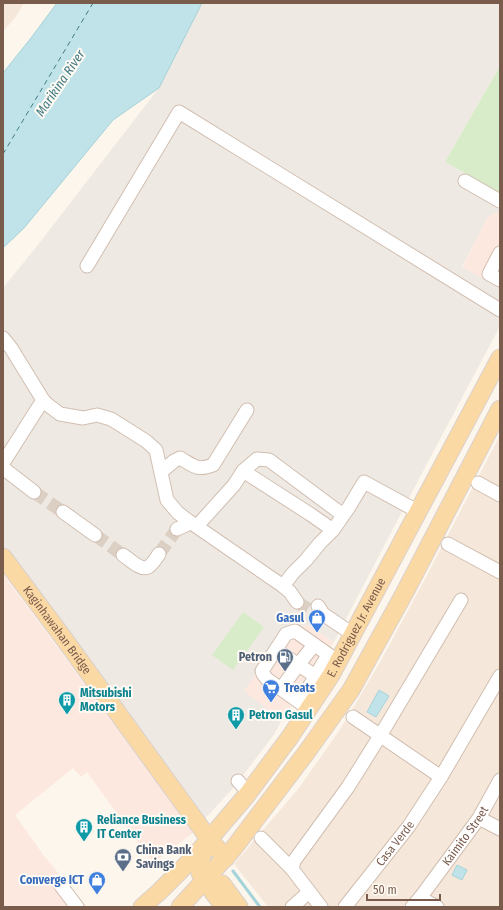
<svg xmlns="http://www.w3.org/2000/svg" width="503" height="910" font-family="'Fira Sans Condensed',sans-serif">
  <rect width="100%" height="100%" fill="#fdf6ec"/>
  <g fill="#f5e8da">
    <polygon points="3,3 24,3 15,18 3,31"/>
    <polygon points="500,435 500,907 268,907 234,864 299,788 341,728 379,664 425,579"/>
  </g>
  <g fill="#fde8e0">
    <polygon points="497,212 500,214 500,288 462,268 488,217"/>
    <polygon points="3,574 194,832 153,863 87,772 81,777 73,768 15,815 44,856 87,907 3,907"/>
    <polygon points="309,625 334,642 282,720 243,691 287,628"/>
  </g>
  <polygon fill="#efe9e4" points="202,3 500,3 500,66 445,162 500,193 500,214 497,212 488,217 462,267 500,288 500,326 420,477 334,642 309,625 287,628 244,691 282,720 273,736 234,787 204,820 3,547 3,288 37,246 159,88"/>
  <g fill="#d8ecc9">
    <polygon points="500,66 500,193 445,162"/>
    <polygon points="243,612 264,627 233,670 212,655"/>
  </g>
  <g fill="#bfe3e8" stroke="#a5d3da">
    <polygon points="57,3 202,3 159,88 113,120 24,228 3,248 3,73 31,38"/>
    <polygon points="379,690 389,696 376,717 367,712"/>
    <polygon points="457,865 467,870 462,880 452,875"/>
  </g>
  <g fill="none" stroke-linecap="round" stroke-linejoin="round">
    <polyline stroke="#a5d3da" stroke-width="3" points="233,871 260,907"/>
    <polyline stroke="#437c86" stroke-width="1" stroke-dasharray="5 4" stroke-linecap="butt" points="3,154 93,3"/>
    <g stroke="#dcd0c4" stroke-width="13" stroke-dasharray="13 6" stroke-linecap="butt">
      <polyline points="34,492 63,512"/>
      <polyline points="95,535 123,555"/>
      <polyline points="159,554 177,529"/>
      <polyline points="297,602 314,613"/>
    </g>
    <g stroke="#d1beb0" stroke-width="15">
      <g id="minor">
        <polyline points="465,181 500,201"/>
        <polyline points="500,253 489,274 500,280"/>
        <polyline points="87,266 179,112 500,310"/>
        <polyline points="3,338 11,348 43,400 48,405 60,414 83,418 97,415 111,419 146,441 156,450 167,500 178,513 190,522"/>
        <polyline points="3,463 43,400"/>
        <polyline points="3,468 34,492"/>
        <polyline points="243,471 257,459 269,460 343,515"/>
        <path d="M161 472 174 461 180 458C194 466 197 471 213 465L247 410"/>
        <polyline points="478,483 500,495"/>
        <polyline points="63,512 95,535"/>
        <polyline points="197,526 234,485 243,471 310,514 333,530"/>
        <polyline points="177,529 186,525 190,522 283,586 290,592 297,602"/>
        <polyline points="448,544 500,572"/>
        <path d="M123 555C129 559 141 571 148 567 153 564 156 558 159 554"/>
        <polyline points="283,586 293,573 306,560 320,543 333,530 349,507 364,482 419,512"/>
        <polyline points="318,606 323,614 354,635"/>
        <polyline points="276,650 326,683"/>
        <polyline points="281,689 298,665 314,645"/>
        <polyline points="300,702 328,655"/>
        <polyline points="309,709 267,679 263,674 262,671 286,634 295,631 339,662"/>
        <polyline points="353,717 441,777"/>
        <polyline points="238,781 248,792"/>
        <polyline points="479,818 500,829"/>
        <polyline points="261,838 292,869 321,907"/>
        <polyline points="292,869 294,861 348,787 380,736 461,600"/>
        <polyline points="59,883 77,907"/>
        <polyline points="420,898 437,907"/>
        <polyline points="292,907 309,892"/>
        <path id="s1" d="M345 907 409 826 441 777 500 676"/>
        <path id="s2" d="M412 907 420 898 479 818 500 780"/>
      </g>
    </g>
    <g stroke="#dad1cd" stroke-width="19">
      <g id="major">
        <path id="s3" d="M3 557 62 636 196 821 209 839 226 858"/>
        <path d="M207 845C203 853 199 864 200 873 202 880 219 899 224 907"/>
        <polyline points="222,884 239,907"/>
        <path id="s4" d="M142 907 159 892 194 857 246 796 290 737 331 675 500 358"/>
        <polyline points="180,907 233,849 306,753 351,690 405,592 500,409"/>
      </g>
    </g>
    <use href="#minor" stroke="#fff" stroke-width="13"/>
    <use href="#major" stroke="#fbd9a5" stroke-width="17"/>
  </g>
  <defs>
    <g id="shop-pin" transform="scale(0.9)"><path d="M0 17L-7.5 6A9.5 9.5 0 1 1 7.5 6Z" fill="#3f7fe0" stroke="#fffaf3"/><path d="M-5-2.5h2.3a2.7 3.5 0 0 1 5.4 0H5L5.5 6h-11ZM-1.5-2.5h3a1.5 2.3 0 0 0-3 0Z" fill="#fff"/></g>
    <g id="fuel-pin" transform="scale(0.9)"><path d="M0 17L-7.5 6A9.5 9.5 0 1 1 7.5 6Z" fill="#5c6f8a" stroke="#fffaf3"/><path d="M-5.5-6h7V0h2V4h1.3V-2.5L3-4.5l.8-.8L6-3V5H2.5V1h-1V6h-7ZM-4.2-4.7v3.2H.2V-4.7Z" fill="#fff"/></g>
    <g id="supermarket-pin" transform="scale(0.9)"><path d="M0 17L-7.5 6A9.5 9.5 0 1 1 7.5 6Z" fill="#3f7fe0" stroke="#fffaf3"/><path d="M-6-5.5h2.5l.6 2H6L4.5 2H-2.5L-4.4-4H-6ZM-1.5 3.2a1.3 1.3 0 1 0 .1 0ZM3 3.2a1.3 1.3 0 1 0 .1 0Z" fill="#fff"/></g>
    <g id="building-pin" transform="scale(0.9)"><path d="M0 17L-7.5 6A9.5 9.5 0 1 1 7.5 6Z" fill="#0f9aa8" stroke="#fffaf3"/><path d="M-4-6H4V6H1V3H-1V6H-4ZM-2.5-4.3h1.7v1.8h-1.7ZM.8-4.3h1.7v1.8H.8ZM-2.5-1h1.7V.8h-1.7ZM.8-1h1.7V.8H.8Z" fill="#fff"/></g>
    <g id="bank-pin" transform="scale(0.9)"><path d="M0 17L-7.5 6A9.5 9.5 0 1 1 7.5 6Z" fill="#5c6f8a" stroke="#fffaf3"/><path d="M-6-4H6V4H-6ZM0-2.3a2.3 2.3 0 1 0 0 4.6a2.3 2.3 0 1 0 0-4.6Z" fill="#fff"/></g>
  </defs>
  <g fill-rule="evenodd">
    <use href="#shop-pin" x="317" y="618"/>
    <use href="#fuel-pin" x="285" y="657"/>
    <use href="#supermarket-pin" x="271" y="688"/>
    <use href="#building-pin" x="67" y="700"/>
    <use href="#building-pin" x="236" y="715"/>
    <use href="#building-pin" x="84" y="827"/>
    <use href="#bank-pin" x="123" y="857"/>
    <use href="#shop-pin" x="97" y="880"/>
  </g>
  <g text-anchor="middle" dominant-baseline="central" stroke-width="4" stroke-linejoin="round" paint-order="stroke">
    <g font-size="12" font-weight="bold" fill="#366cbe" stroke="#fffaf3" text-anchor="end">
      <text x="304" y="618">Gasul</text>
      <text x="284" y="688" text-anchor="start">Treats</text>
      <text x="84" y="880">Converge ICT</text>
    </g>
    <g font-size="12" fill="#7a5c4d" stroke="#fffaf3">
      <text stroke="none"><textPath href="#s4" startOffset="354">E. Rodriguez Jr. Avenue</textPath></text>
      <text stroke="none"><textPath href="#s3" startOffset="91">Kaginhawahan Bridge</textPath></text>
      <text stroke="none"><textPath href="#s2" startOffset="89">Kaimito Street</textPath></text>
      <text stroke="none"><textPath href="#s1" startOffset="81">Casa Verde</textPath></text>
    </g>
    <g font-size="12" font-weight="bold" fill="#4e5e75" stroke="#fffaf3" text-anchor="end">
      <text x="272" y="657">Petron</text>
      <text x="136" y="850" text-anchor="start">China Bank<tspan x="136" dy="14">Savings</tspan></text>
    </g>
    <g font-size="12" font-weight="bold" fill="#0d838f" stroke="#fffaf3" text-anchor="start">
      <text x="80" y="693">Mitsubishi<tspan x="80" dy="14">Motors</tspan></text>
      <text x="249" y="715">Petron Gasul</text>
      <text x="97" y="820">Reliance Business<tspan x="97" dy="14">IT Center</tspan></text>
    </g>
    <g font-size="13" font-style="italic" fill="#437c86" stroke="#fffaf3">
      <text transform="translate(60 83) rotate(-56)">Marikina River</text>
    </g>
  </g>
  <rect width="503" height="910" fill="none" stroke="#7a5c4d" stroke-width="8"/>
  <path d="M367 894v6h73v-6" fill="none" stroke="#7a5c4d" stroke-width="2"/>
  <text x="373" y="894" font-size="12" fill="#7a5c4d" stroke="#fffaf3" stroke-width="3" paint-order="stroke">50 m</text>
</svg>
